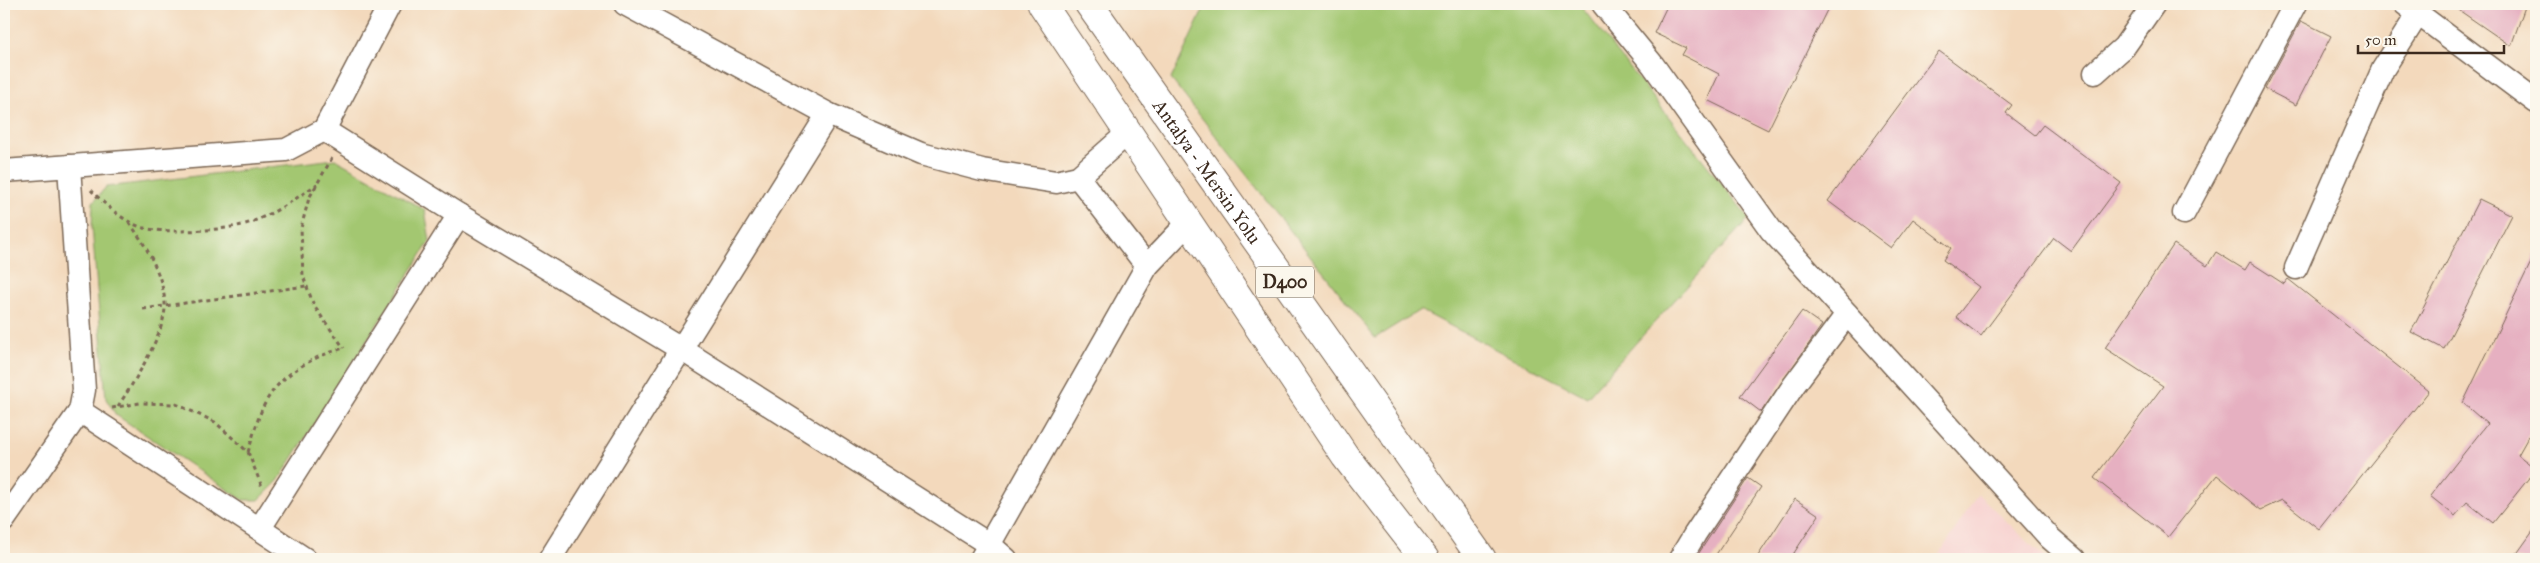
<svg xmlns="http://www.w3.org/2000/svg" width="2540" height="563" font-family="'IM FELL Great Primer',serif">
  <rect width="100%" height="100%" fill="#fbf7ec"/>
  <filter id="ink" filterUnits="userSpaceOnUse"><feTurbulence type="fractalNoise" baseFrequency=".02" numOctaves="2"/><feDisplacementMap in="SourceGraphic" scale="10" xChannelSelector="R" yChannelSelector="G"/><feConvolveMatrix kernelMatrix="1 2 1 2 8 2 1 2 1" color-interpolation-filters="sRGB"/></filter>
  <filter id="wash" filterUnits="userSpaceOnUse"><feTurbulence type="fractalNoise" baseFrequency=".0096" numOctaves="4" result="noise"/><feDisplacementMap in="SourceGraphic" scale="20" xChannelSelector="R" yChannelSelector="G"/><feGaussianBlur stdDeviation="1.12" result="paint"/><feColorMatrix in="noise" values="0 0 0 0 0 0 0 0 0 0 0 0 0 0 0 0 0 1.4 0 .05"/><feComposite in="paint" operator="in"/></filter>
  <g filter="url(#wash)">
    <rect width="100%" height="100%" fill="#f3d9bc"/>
    <polygon fill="#f7d0cf" points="1978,494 2046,559 1936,559"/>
    <g fill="#a3c771" stroke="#6f7848">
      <polygon points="1206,4 1579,4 1749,218 1587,397 1420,310 1375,338 1171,79"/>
      <polygon points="335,159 425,210 430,241 278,481 259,500 243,500 116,415 106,399 92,227 93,202 106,187"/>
    </g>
    <g id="blocks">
      <g fill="#e6b0c1">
        <polygon points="1668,4 1830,4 1768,130 1707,100 1719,74 1682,55 1686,48 1654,33"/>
        <polygon points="2450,4 2526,4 2511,46"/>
        <polygon points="2301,21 2331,36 2296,105 2265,89"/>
        <polygon points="1939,51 2012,105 2006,113 2035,135 2043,125 2121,183 2071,251 2054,238 1981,336 1956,317 1979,287 1943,260 1951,248 1913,219 1891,248 1828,201"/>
        <polygon points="2479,199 2512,215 2444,349 2411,332"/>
        <polygon points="2174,244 2207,266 2216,252 2245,270 2250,262 2284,284 2288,279 2429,391 2319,529 2282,500 2261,510 2217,475 2168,537 2094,478 2163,386 2105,348"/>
        <polygon points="2536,252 2536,423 2518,455 2536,469 2493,523 2467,502 2455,516 2430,496 2487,424 2463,403"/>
        <polygon points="1802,311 1822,325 1761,412 1740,396"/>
        <polygon points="1748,478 1761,487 1713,559 1695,559"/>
        <polygon points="1795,499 1819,515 1790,559 1756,559"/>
        <polygon points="2536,527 2536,559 2513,559"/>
      </g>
    </g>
  </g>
  <g filter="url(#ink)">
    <use href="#blocks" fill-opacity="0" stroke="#7b6755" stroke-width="1"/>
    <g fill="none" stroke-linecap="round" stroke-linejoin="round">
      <g stroke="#7b6755" stroke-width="25">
        <g id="minor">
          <polyline points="625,4 828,114 921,154 982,170 1056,182 1078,177 1129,132"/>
          <polyline points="1603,4 1653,65 1771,230 2050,538 2074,559"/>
          <polyline points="2405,4 2536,102"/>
          <polyline points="2095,73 2124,47 2154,4"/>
          <polyline points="324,130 459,215 689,354 990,545 1006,559"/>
          <polyline points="4,171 286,150 324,130 390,4"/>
          <polyline points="1078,177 1147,266"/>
          <polyline points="2184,213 2295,4"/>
          <polyline points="2296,268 2383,69 2418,14"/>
          <polyline points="80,411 305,559"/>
          <polyline points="4,520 80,411 84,390 69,166"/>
          <polyline points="260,528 459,215"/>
          <polyline points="550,559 828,114"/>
          <polyline points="981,559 1147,266 1190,221"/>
          <polyline points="1680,559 1695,534 1794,385 1847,314"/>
        </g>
      </g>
      <g stroke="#7b6755" stroke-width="30">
        <g id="highway">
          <polyline points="1042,4 1345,456 1425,559"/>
          <path id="s1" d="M1089 4 1482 559"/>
        </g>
      </g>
      <g stroke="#7b6755" stroke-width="3" stroke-dasharray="4 4" stroke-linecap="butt">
        <polyline points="332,158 309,198 301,228 303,276 314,306 344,348"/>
        <path d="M91 190C105 205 127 225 148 229 172 233 232 231 254 221 277 212 297 198 317 184"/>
        <polyline points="143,309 306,286"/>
        <path d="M118 406C133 384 167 331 165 303 163 275 145 243 128 221"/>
        <polyline points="112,408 140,403 176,404 215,422 248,452 262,487"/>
        <path d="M248 452C254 434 258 414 268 398 284 372 316 355 345 348"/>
      </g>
      <use href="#minor" stroke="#fff" stroke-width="22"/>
      <use href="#highway" stroke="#fff" stroke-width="28"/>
    </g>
  </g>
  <g text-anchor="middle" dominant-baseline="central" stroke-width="4" stroke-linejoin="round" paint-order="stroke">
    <rect fill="#fbf7ec" stroke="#75685c" stroke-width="1" x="1256" y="266.5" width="58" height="31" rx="4"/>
    <g font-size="18" font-weight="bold" fill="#3b2a1e">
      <text x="1285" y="282">D400</text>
    </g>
    <g font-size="19" fill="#3b2a1e" stroke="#fbf7ec">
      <text stroke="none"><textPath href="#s1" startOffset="205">Antalya - Mersin Yolu</textPath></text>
    </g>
  </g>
  <rect width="2540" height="563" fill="none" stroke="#fbf7ec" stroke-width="20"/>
  <path d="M2358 45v8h146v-8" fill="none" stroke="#3b2a1e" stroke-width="2.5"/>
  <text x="2365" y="45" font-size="15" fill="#3b2a1e" stroke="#fbf7ec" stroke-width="4" paint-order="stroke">50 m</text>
</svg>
